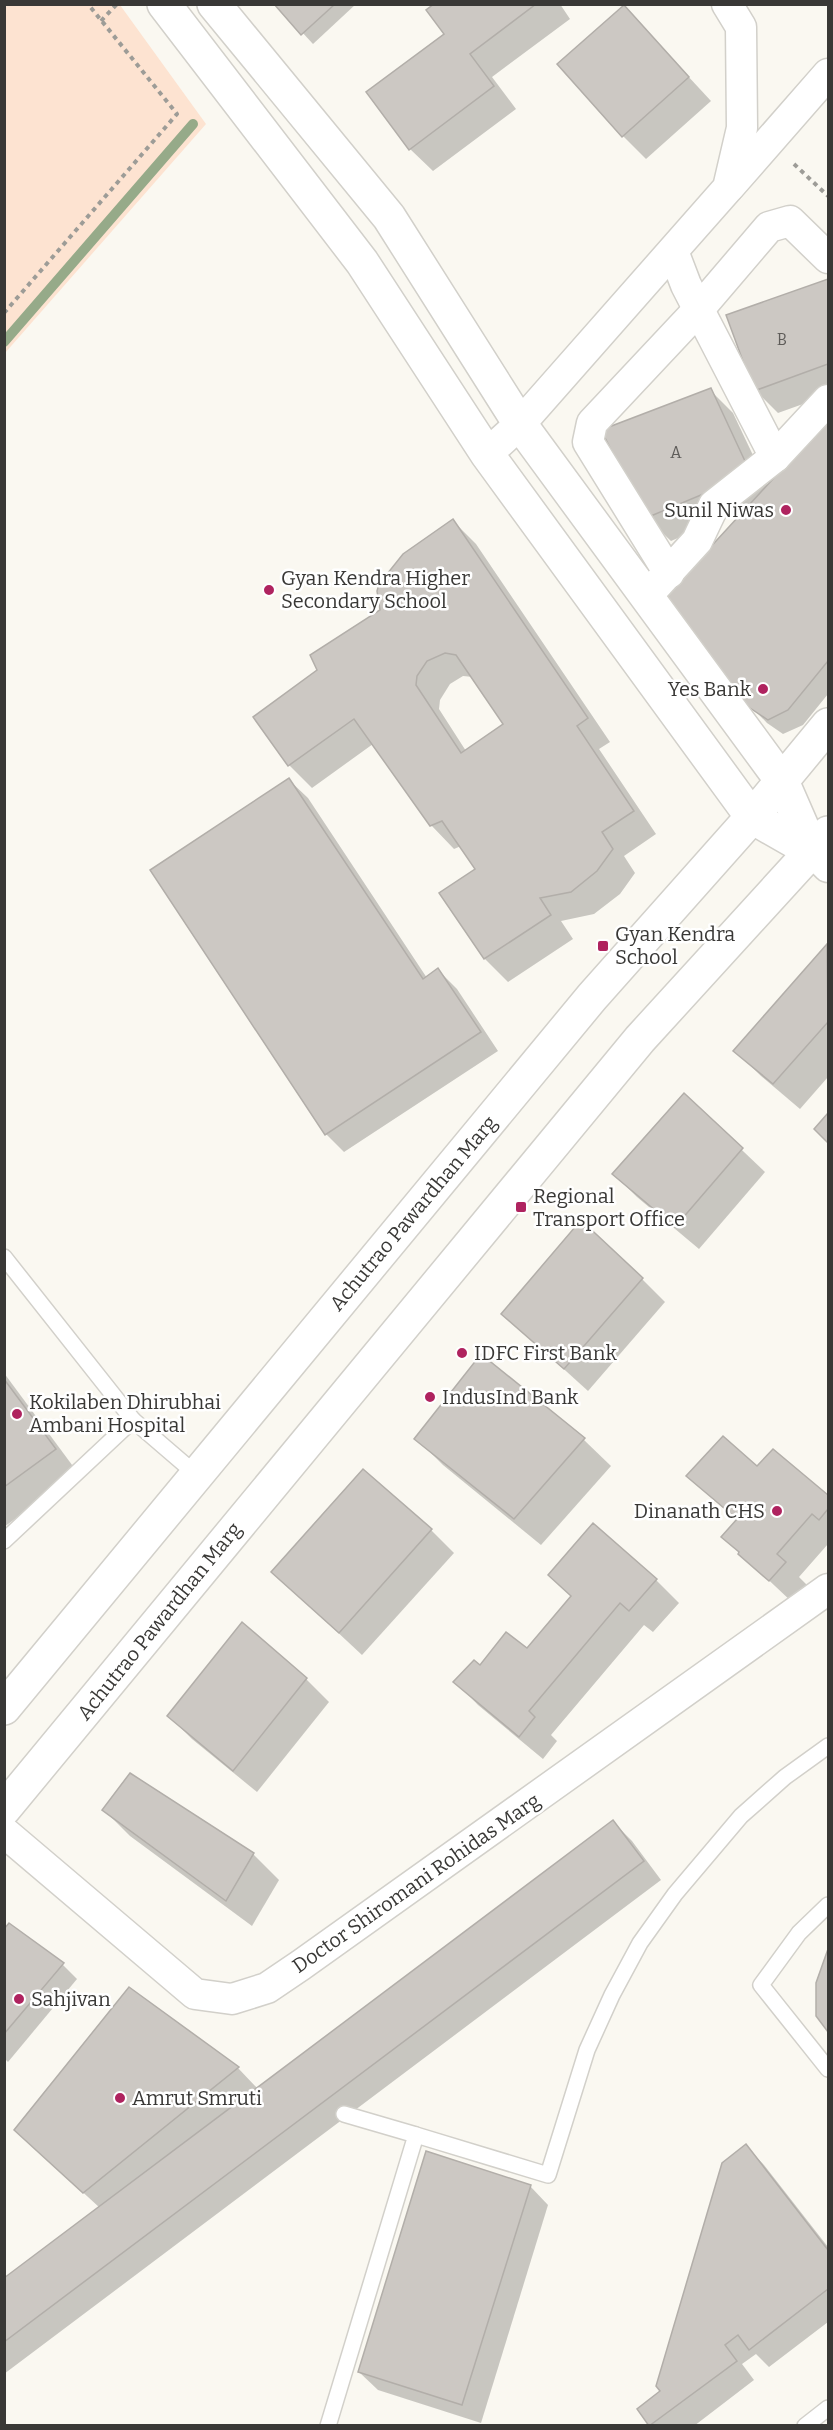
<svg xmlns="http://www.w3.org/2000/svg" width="833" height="2430" font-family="Bitter,serif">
  <rect width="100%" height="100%" fill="#faf8f1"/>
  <polygon fill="#fde3d1" points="5,4 120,5 206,124 5,353"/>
  <g fill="#0003" fill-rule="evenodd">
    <polygon points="276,4 356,4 313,44"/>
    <polygon points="436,4 560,4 570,19 492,77 516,109 433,171 410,149 446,34"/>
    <polygon points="624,7 711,101 646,159 623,136"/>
    <polygon points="828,281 828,395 778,413 755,390 728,316"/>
    <polygon points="710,390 733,413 768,487 828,421 828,694 803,725 783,734 767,723 731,686 750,507 671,541 647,518"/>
    <path d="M453 521 476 544 610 742 599 749 656 834 624 856 635 873 620 894 594 914 561 921 573 939 508 982 485 959 441 893 477 870 461 846 454 849 431 825 373 744 312 788 289 765 319 670 381 611ZM463 676 473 677 505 725 466 751 439 709 440 700 450 684Z"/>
    <polygon points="289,780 308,798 427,978 438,970 457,989 498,1051 344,1152 326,1134"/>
    <polygon points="827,947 828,1077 800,1109 761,1076 735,1050"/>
    <polygon points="684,1095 765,1172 699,1249 637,1197 614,1174"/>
    <polygon points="642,1279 665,1302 588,1391 503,1314"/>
    <polygon points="482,1356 584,1440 611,1466 541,1545 443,1465 416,1438"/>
    <polygon points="4,1373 78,1473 4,1527"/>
    <polygon points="773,1451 828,1497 828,1544 799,1577 808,1586 793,1603 723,1537 737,1521 689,1476 758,1468"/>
    <polygon points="593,1526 656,1580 679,1603 653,1632 644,1625 551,1735 557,1741 543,1759 478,1705 456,1682 481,1667 527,1650 572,1597 550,1575"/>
    <polygon points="431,1530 454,1553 362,1655 273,1572"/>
    <polygon points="306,1679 329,1702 257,1792 192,1739 169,1716"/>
    <polygon points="104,1810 253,1854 279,1880 252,1926 130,1836"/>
    <polygon points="613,1822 632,1841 661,1880 4,2374 4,2280 100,2208 39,2152 129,1989 238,2068 258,2089"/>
    <polygon points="9,1925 63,1965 77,1979 8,2062 4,2058 4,1932"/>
    <polygon points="828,1954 828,2029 817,2015 817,1983"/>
    <polygon points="746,2146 764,2165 828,2247 828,2322 769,2367 756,2354 742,2364 754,2380 694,2426 651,2426 639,2409 662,2391"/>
    <polygon points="530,2186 548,2205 481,2423 378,2390 359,2372"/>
  </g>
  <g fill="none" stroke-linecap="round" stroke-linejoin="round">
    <polyline stroke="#96aa89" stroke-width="10" points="4,342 193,124"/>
  </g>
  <g fill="#ccc8c3" stroke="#b2aea9" stroke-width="1.5" fill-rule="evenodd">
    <polygon points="274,4 335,4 301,35"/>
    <polygon points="434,4 536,4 470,54 494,86 409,150 366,92 444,34 426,10"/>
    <polygon points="624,5 689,77 622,137 557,64"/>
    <polygon points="828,279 828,364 754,391 726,315"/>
    <polygon points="711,388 751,474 646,518 601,430"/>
    <polygon points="828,419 828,661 788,710 768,720 750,708 730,687 660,602"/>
    <path d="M453 519 588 718 577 726 634 811 602 832 613 849 597 871 571 892 540 898 551 915 484 959 439 893 475 869 442 821 430 826 354 719 288 766 253 717 317 670 310 655 380 610 377 591 379 584 403 554ZM445 653 456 655 503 724 461 753 416 685 417 676 427 661Z"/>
    <polygon points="289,778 423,979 438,968 481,1032 325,1135 150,870"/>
    <polygon points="827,944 828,1022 773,1084 733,1051"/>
    <polygon points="684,1093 743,1148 675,1227 612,1174"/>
    <polygon points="828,1113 828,1143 814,1129"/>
    <polygon points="581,1220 643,1278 564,1369 501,1314"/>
    <polygon points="481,1354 585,1438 514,1519 414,1439"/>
    <polygon points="4,1379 56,1449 4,1487"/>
    <polygon points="723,1436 757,1466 773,1449 828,1495 828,1509 819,1520 812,1514 777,1554 786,1562 769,1581 738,1554 739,1552 721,1537 737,1519 686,1476"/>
    <polygon points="363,1469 432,1529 339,1633 271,1572"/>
    <polygon points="593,1523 657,1579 629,1611 620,1603 529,1711 535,1717 519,1737 453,1682 474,1660 480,1665 506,1632 527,1648 571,1596 548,1575"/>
    <polygon points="242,1622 307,1678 233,1771 167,1716"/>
    <polygon points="130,1773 254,1853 226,1901 102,1810"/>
    <polygon points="613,1820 644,1861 4,2342 4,2278"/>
    <polygon points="9,1923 64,1963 4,2034 4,1929"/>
    <polygon points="828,1949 828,2032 816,2016 816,1983"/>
    <polygon points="129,1987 239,2067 83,2193 14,2130"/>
    <polygon points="746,2144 828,2250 828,2289 749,2350 738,2335 725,2345 737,2361 649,2426 637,2409 660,2391 656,2386 722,2163"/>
    <polygon points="426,2151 531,2185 462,2405 358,2372"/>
  </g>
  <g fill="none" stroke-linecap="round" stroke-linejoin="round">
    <g stroke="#d2d0ca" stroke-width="18">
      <g id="lane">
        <polyline points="4,1257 133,1420 197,1475"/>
        <polyline points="4,1541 133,1420"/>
        <polyline points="828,1905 799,1933 761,1985 828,2069"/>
        <polyline points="416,2135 548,2175 587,2050 612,1995 640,1943 675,1894 741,1816 785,1777 828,1746"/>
        <polyline points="328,2426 416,2135 344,2114"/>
        <polyline points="805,2426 828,2408"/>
      </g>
    </g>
    <g stroke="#d2d0ca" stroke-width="33">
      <g id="street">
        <polyline points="730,186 828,74"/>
        <polyline points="673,251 686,285 775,457"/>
        <polyline points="487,454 520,424 728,188 742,128 741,27 727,4"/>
        <polyline points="669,573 588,442 592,423 699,309 769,227 790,221 828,258"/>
        <polyline points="655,587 697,541 714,505 775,457 828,400"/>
        <polyline points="813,852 828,867"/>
        <polyline points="4,1832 195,1994 232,1999 267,1988 301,1965 828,1589"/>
      </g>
    </g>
    <g stroke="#d2d0ca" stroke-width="36">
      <g id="secondary">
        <polyline points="164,4 362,262 487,454 752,817 813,852"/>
        <polyline points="214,4 389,217 520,424 782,781 813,852"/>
        <polyline points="4,1708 592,997 752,817 828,725"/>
        <polyline points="4,1809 640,1039 828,833"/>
      </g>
    </g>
    <g stroke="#9d9c97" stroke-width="4" stroke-dasharray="4.5 4.5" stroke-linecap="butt">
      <polyline points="101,21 117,4"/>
      <polyline points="794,164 828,196"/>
      <polyline points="4,313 177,114 88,4"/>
    </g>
    <use href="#lane" stroke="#fff" stroke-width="15"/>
    <use href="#street" stroke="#fff" stroke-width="30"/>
    <use href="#secondary" stroke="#fff" stroke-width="33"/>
  </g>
  <g fill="#af235f" stroke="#fff" stroke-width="2">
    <circle cx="786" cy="510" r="6"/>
    <circle cx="269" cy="590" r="6"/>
    <circle cx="763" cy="689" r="6"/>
    <rect x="597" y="940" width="12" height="12" rx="3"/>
    <rect x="515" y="1201" width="12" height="12" rx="3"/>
    <circle cx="462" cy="1353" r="6"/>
    <circle cx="430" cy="1397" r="6"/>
    <circle cx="17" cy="1414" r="6"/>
    <circle cx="777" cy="1511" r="6"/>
    <circle cx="19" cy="1999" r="6"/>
    <circle cx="120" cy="2098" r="6"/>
  </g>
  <g text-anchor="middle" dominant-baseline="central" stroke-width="5" stroke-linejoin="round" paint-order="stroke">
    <g font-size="16" fill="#5e5c59">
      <text x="782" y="339">B</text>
      <text x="676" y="452">A</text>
    </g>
    <g font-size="20" fill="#393836" stroke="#fff" text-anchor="start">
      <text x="774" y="510" text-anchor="end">Sunil Niwas</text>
      <text x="281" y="578">Gyan Kendra Higher<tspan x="281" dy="23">Secondary School</tspan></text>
      <text x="751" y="689" text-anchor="end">Yes Bank</text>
      <text x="615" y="934">Gyan Kendra<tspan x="615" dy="23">School</tspan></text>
      <text x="533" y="1196">Regional<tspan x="533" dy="23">Transport Office</tspan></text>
      <text x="474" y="1353">IDFC First Bank</text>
      <text x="442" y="1397">IndusInd Bank</text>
      <text x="29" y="1402">Kokilaben Dhirubhai<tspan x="29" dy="23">Ambani Hospital</tspan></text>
      <text x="765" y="1511" text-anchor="end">Dinanath CHS</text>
      <text x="31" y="1999">Sahjivan</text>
      <text x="132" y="2098">Amrut Smruti</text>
    </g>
    <g font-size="20" fill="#393836" stroke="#fff">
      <text transform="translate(413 1213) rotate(-50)">Achutrao Pawardhan Marg</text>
      <text transform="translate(159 1621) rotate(-51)">Achutrao Pawardhan Marg</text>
      <text transform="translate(416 1883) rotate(-35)">Doctor Shiromani Rohidas Marg</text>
    </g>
  </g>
  <rect width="833" height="2430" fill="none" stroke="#393836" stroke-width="12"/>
</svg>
